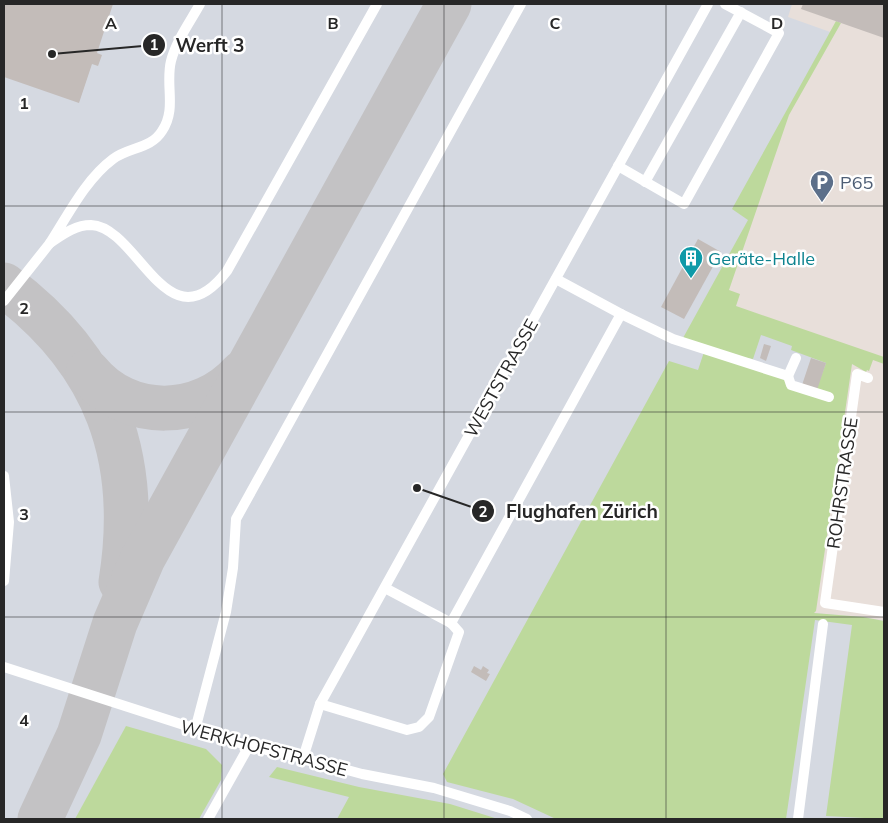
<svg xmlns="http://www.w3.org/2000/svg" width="888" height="823" font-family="Mulish,sans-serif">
  <rect width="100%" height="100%" fill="#e8dfda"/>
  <polygon fill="#d5d9e1" points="4,4 792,4 788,17 833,33 788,115 718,317 848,362 813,613 863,617 884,621 884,819 4,819"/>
  <g fill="#bdd99c">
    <polygon points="836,21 841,23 789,115 729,290 740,294 736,306 884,357 884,364 873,360 869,371 867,370 866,372 852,364 816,611 814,613 863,617 884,621 884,819 826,816 852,625 815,620 786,819 556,819 513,799 447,782 443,774 669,361 698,370 704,352 816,390 826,363 791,350 792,346 761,335 753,359 741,357 683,338 748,220 732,209"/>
    <polygon points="126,726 206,749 222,765 221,780 199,819 75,819"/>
    <polygon points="277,767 359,787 450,804 498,819 337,819 349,797 269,777"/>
  </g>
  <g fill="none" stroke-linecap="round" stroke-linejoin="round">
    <g stroke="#c3c2c4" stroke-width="45">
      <path d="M4 285C106 361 141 457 121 582"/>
      <path d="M88 372C128 421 201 419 242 373"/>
      <polyline points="40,819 79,735 115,623 143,558 449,4"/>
    </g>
  </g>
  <g fill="#c3bcb9">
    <polygon points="4,4 113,4 97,53 102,55 98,66 92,64 79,103 4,77"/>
    <polygon points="803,4 884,4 884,38 801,9"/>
    <polygon points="698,239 721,252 684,319 661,307"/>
    <polygon points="764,344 771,346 766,361 760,358"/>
    <polygon points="811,358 826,363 817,390 802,385"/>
    <polygon points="474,666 481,670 483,666 489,670 487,673 490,674 486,681 471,672"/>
  </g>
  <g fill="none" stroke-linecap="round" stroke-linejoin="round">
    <g stroke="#fff" stroke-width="10">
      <path d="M200 4C190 22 176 41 171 61 165 85 177 109 162 131 151 149 129 147 113 159 86 179 68 215 50 243 62 235 75 225 91 225 139 227 167 349 227 271L377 4"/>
      <polyline points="618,166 684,204 779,33 725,4"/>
      <polyline points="645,182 741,12"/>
      <polyline points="556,279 621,314 673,339 788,376 796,358"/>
      <polyline points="4,301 50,243"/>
      <polyline points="788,376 791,385 829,397"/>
      <polyline points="868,378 857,374 825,603 884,612"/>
      <polyline points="4,476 9,522 4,581"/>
      <polyline points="385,588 451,623"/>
      <polyline points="4,667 249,746 303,758 362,774 434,788 510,811 527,819"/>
      <polyline points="320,704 407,730 419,727 429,717 459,632 451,623 621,314"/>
      <polyline points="195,730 226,612 233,568 236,519 521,4"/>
      <polyline points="303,758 320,704 708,4"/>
      <polyline points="208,819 249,746"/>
      <polyline points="798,819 823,624"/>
    </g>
  </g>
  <path fill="none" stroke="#272727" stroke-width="1" stroke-opacity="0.55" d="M222 4V819M444 4V819M666 4V819M4 206H884M4 412H884M4 617H884"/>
  <defs>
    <g id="parking-pin" transform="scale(1.25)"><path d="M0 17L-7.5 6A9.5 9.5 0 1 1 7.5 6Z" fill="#5c6f8a" stroke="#fff"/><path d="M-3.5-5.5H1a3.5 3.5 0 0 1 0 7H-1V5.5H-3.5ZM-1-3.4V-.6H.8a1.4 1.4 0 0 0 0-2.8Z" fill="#fff"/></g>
    <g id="building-pin" transform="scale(1.25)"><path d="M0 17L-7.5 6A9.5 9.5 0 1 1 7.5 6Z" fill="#0f9aa8" stroke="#fff"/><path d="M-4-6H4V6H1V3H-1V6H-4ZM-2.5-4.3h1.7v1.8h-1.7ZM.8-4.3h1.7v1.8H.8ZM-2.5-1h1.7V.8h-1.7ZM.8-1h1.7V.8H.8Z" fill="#fff"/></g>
  </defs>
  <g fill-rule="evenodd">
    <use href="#parking-pin" x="822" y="182"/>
    <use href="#building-pin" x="691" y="258"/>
  </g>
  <g text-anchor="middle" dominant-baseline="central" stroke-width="5" stroke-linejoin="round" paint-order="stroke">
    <g font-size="18" fill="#4e5e75" stroke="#fff" text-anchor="start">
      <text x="840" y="182">P65</text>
    </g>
    <g font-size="18" fill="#0d838f" stroke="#fff" text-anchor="start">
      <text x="708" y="258">Geräte-Halle</text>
    </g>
    <g font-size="18" fill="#272727" stroke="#fff">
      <text transform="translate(501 378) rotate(-61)">WESTSTRASSE</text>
      <text transform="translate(842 483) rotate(-82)">ROHRSTRASSE</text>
      <text transform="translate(264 748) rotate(15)">WERKHOFSTRASSE</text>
    </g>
  </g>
  <g font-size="16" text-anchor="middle" font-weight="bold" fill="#272727" stroke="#fff" stroke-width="5" stroke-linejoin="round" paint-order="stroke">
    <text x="111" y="29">A</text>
    <text x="333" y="29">B</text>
    <text x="555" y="29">C</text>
    <text x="777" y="29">D</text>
    <text x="24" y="109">1</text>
    <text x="24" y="314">2</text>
    <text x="24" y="520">3</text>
    <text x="24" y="726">4</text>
  </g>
  <path fill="none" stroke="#272727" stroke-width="2" d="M52 54L154 45M417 488L483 511"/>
  <g fill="#272727" stroke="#fff" stroke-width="2">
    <circle cx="52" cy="54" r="5"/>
    <circle cx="417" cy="488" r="5"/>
    <circle cx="154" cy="45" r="12"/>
    <circle cx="483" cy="511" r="12"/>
  </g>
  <g font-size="15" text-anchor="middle" font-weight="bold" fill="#fff">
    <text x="154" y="50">1</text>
    <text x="483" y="517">2</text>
  </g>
  <g font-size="19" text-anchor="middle" font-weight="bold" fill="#272727" stroke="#fff" stroke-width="5" stroke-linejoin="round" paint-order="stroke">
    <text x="210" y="52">Werft 3</text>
    <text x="582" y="518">Flughafen Zürich</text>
  </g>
  <rect width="888" height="823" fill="none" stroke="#272727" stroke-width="10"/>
</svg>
